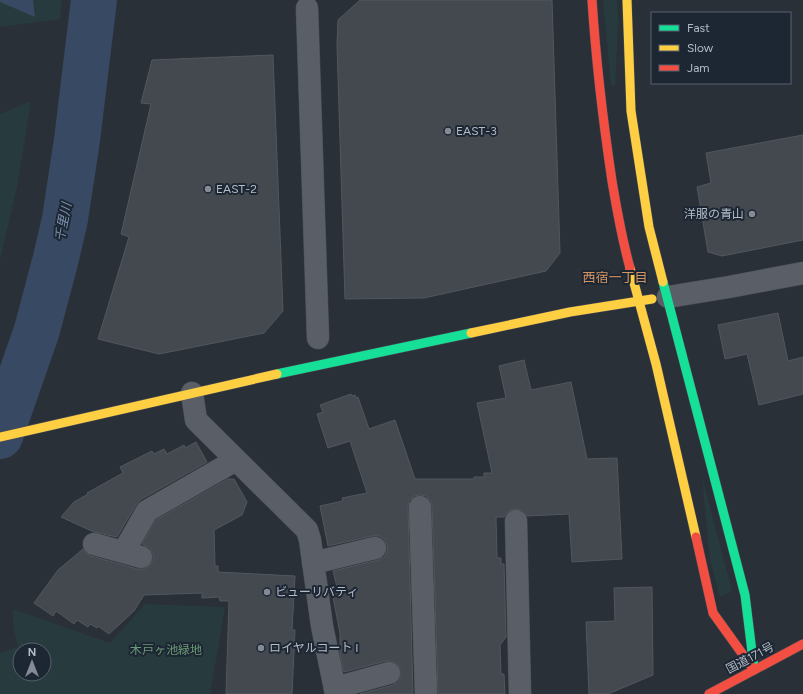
<svg xmlns="http://www.w3.org/2000/svg" width="803" height="694" font-family="Figtree,'Noto Sans JP',sans-serif">
  <rect width="100%" height="100%" fill="#2a3038"/>
  <g fill="#273a3e" fill-rule="evenodd">
    <polygon points="0,0 62,0 60,19 0,27"/>
    <polygon points="603,0 617,0 618,24 615,86 611,85"/>
    <polygon points="31,101 17,187 0,260 0,114"/>
    <polygon points="702,477 732,591 720,597 710,560"/>
    <path d="M145 604 225 607 210 694H0V653L18 647 13 626V609L110 643ZM20 650H44V674H20Z"/>
  </g>
  <polygon fill="#384963" points="0,0 33,0 35,17 0,2"/>
  <g fill="none" stroke-linecap="round" stroke-linejoin="round">
    <polyline stroke="#384963" stroke-width="46" points="0,436 37,330 56,258 65,219 77,140 94,0"/>
  </g>
  <g fill="#444950" stroke="#52575f">
    <polygon points="360,0 552,0 560,253 546,271 424,298 345,299 337,44 338,20"/>
    <polygon points="273,55 283,311 264,333 159,354 98,339 129,237 121,234 151,104 141,103 152,60"/>
    <polygon points="803,135 803,240 722,256 708,252 697,187 711,183 706,153"/>
    <polygon points="778,313 788,361 803,357 803,394 759,405 747,354 725,359 718,325"/>
    <polygon points="524,360 531,390 571,382 587,459 617,458 622,559 572,562 569,514 527,516 522,510 515,509 509,511 504,517 496,517 497,558 501,558 501,564 504,564 506,637 500,645 501,674 504,674 505,694 438,694 432,507 431,501 426,496 420,495 414,496 409,501 408,507 413,694 360,694 393,685 398,682 401,676 401,670 397,664 392,661 386,661 344,672 340,654 340,633 332,592 338,591 333,571 378,560 384,557 387,552 387,545 384,539 379,536 372,536 328,546 320,506 343,501 342,498 367,493 350,441 328,448 317,414 323,412 320,405 351,394 352,396 355,395 356,398 358,397 369,429 395,420 415,479 474,479 474,477 484,477 484,473 492,473 477,403 506,398 499,366"/>
    <polygon points="196,442 207,462 140,500 136,505 117,537 94,532 61,517 74,502 88,494 87,493 123,473 120,467 152,451 154,454 164,449 167,454 184,445 185,448"/>
    <polygon points="228,479 234,479 247,502 242,515 214,530 215,566 218,566 218,572 295,576 292,630 295,630 292,694 226,694 229,601 220,601 219,597 202,598 202,593 144,595 134,611 109,634 98,626 97,628 90,624 88,627 77,620 74,624 56,611 53,616 34,603 58,570 83,549 85,553 91,556 138,569 144,569 149,566 153,560 153,554 150,548 142,544 156,520"/>
    <polygon points="652,587 653,675 608,694 589,694 586,622 615,621 614,588"/>
  </g>
  <g fill="none" stroke-linecap="round" stroke-linejoin="round">
    <g stroke="#484c53" stroke-width="23">
      <g id="street">
        <polyline points="307,8 318,338"/>
        <polyline points="668,297 729,287 803,273"/>
        <polyline points="192,393 196,420 307,530 310,540 322,626 336,694"/>
        <polyline points="420,507 426,694"/>
        <polyline points="516,521 520,694"/>
        <polyline points="94,544 141,557"/>
        <polyline points="124,551 147,511 236,460"/>
        <polyline points="313,563 375,548"/>
        <polyline points="335,688 389,673"/>
      </g>
    </g>
    <g stroke="#484c53" stroke-width="10">
      <g id="fast">
        <polyline points="663,282 745,595 754,668"/>
        <polyline points="277,374 471,333"/>
      </g>
    </g>
    <g stroke="#484c53" stroke-width="10">
      <g id="slow">
        <polyline points="627,0 631,111 649,227 663,282"/>
        <polyline points="630,268 656,364 696,537"/>
        <polyline points="471,333 570,312 652,299"/>
        <polyline points="0,437 277,374"/>
      </g>
    </g>
    <g stroke="#484c53" stroke-width="10">
      <g id="jam">
        <path d="M592 0C596 61 603 121 612 181 617 211 622 239 630 268"/>
        <polyline points="696,537 713,613 754,670"/>
        <polyline points="709,694 803,644"/>
      </g>
    </g>
    <use href="#street" stroke="#5a5e66" stroke-width="22"/>
    <use href="#fast" stroke="#16e098" stroke-width="9"/>
    <use href="#slow" stroke="#ffcf43" stroke-width="9"/>
    <use href="#jam" stroke="#f24e42" stroke-width="9"/>
  </g>
  <g fill="#848b96" stroke="#1d2633" stroke-width="1.5">
    <circle cx="448" cy="131" r="4"/>
    <circle cx="208" cy="189" r="4"/>
    <circle cx="752" cy="214" r="4"/>
    <circle cx="267" cy="592" r="4"/>
    <circle cx="261" cy="648" r="4"/>
  </g>
  <g text-anchor="middle" dominant-baseline="central" stroke-width="4" stroke-linejoin="round" paint-order="stroke">
    <g font-size="12" fill="#b4bcc9" stroke="#1d2633" text-anchor="start">
      <text x="456" y="131">EAST-3</text>
      <text x="216" y="189">EAST-2</text>
      <text x="744" y="214" text-anchor="end">洋服の青山</text>
      <text x="275" y="592">ビューリバティ</text>
      <text x="269" y="648">ロイヤルコート I</text>
    </g>
    <g font-size="12" fill="#6b9a76" stroke="#1d2633">
      <text x="166" y="650">木戸ヶ池緑地</text>
    </g>
    <g font-size="12" fill="#b4bcc9" stroke="#1d2633">
      <text transform="translate(750 658) rotate(-28)">国道171号</text>
    </g>
    <g font-size="13" font-style="italic" fill="#7c92b1" stroke="#1d2633">
      <text transform="translate(63 222) rotate(-79)">千里川</text>
    </g>
    <g font-size="13" fill="#d59563" stroke="#1d2633">
      <text x="615" y="277">西宿一丁目</text>
    </g>
  </g>
  <rect x="651" y="12" width="140" height="72" fill="#1d2633" stroke="#59626f"/>
  <rect x="659" y="25" width="20" height="6" fill="#16e098" stroke="#59626f"/>
  <text x="687" y="32" font-size="12" fill="#b4bcc9">Fast</text>
  <rect x="659" y="45" width="20" height="6" fill="#ffcf43" stroke="#59626f"/>
  <text x="687" y="52" font-size="12" fill="#b4bcc9">Slow</text>
  <rect x="659" y="65" width="20" height="6" fill="#f24e42" stroke="#59626f"/>
  <text x="687" y="72" font-size="12" fill="#b4bcc9">Jam</text>
  <g transform="translate(32 662)"><circle r="19" fill="#1d2633" stroke="#59626f"/>
  <path d="M0-3L7 15L0 10L-7 15Z" fill="#848b96"/>
  <text y="-6" font-size="11" font-weight="bold" text-anchor="middle" fill="#b4bcc9">N</text>
  </g>
</svg>
